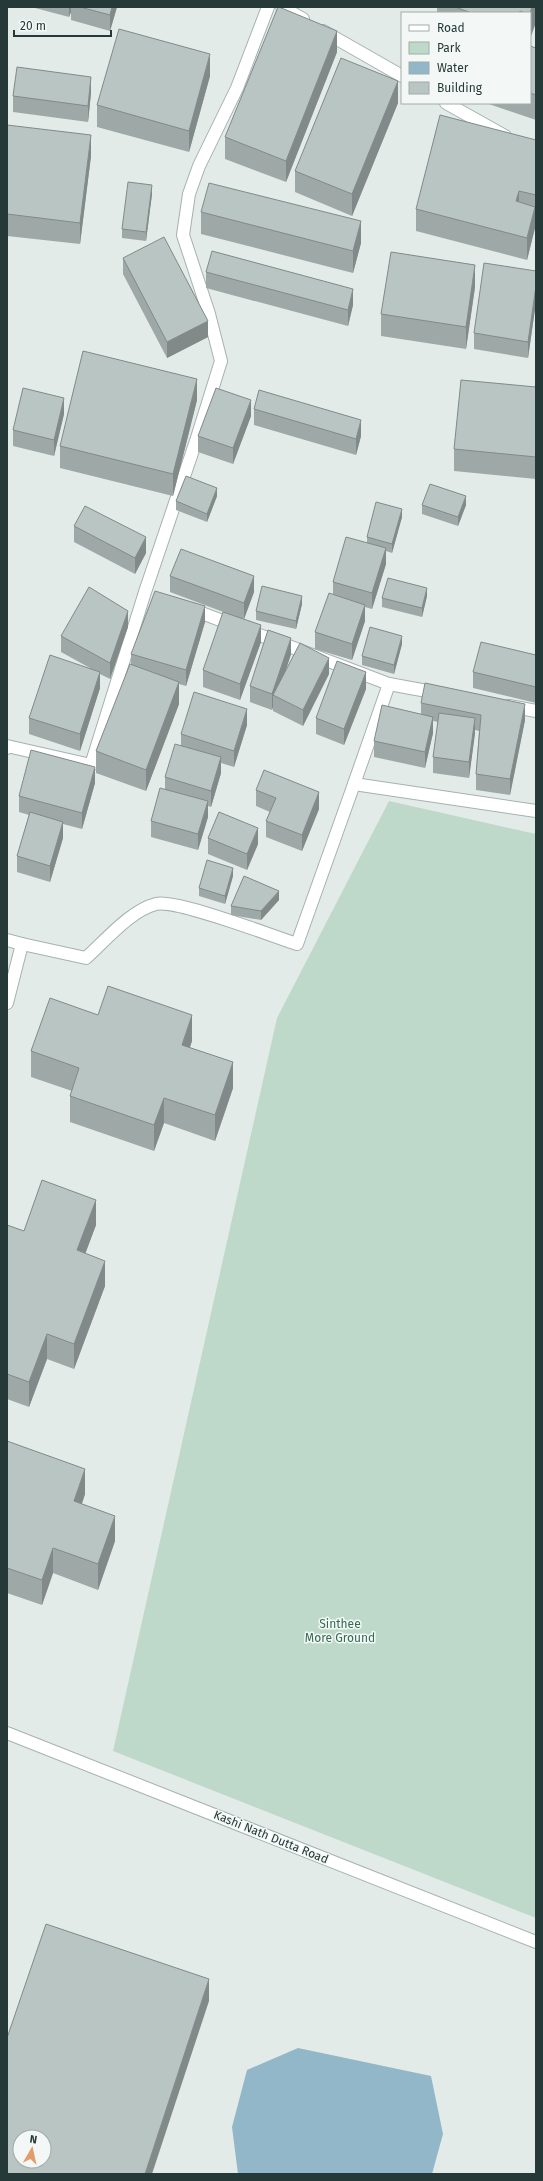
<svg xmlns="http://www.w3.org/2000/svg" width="543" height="2181" font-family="'Fira Sans',sans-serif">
  <rect width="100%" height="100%" fill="#e3ebe9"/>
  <polygon fill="#bed9ca" points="389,801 536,834 536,1918 113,1751 277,1018"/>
  <polygon fill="#91b7c9" points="298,2048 431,2076 443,2134 432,2174 238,2174 232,2127 247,2070"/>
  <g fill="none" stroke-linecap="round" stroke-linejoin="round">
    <g stroke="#a6b2b0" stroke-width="14">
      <g id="street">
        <polyline points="282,7 303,19"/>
        <polyline points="323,31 402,76"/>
        <polyline points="446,103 505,136"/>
        <polyline points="191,609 389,684 438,693"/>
        <polyline points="509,706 536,711"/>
        <polyline points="7,748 7,746 91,765 145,592 196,441 221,361 209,314 183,235 189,194 199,166 237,88 268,7"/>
        <polyline points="354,784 389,684"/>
        <polyline points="7,940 22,944 7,1003"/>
        <path d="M22 944 86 958C105 941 131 910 156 904 177 899 272 936 297 944L354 784 536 811"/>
        <polyline points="7,1733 536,1942"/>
      </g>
    </g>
    <use href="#street" stroke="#fff" stroke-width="12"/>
  </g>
  <g fill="#9ea9a7">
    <polygon points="35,7 117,7 110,31 71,20 71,12 69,17 35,8"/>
    <polygon points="437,7 536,7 536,22 530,39 530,13 437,13"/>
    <polygon points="530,46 536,48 536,120 486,103 530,103"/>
    <polygon points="337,52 286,182 225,159 225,137"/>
    <polygon points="210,76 189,152 97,127 97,105"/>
    <polygon points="91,93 88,122 13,112 13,96"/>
    <polygon points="398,103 352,216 295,192 295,171"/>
    <polygon points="7,125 91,156 80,244 7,236"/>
    <polygon points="536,140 535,228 527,260 416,231 416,209"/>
    <polygon points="152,194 146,241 122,238 122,229"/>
    <polygon points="201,212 361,243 353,273 201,234"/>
    <polygon points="123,258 208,337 167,358 123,274"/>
    <polygon points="536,271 536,302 528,358 474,349 474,333"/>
    <polygon points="206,272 353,305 348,326 206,288"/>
    <polygon points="475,287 466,349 381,336 381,314"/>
    <polygon points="536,387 536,479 454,471 454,449"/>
    <polygon points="197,400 173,496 60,468 60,446"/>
    <polygon points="254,409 361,436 356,455 254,425"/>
    <polygon points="64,414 54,456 13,446 13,430"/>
    <polygon points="251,416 233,464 198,452 198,436"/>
    <polygon points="217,496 207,522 176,510 176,501"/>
    <polygon points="422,505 466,505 458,526 422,514"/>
    <polygon points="402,517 392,553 386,551 386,564 372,609 365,607 365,621 352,660 315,649 315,632 333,594 333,582 367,543 367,537"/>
    <polygon points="74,526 146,553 135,574 74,542"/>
    <polygon points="170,576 254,592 244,619 261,642 240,700 203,687 203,670 234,616 170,592"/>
    <polygon points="427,596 422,617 382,607 382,598"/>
    <polygon points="302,604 296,629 256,620 256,611"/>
    <polygon points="205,622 186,686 179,684 179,704 146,791 96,773 96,751 131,664 131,654"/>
    <polygon points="128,627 110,679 100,674 100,688 80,751 29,734 29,718 90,668 61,652 61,636"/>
    <polygon points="402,644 394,674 362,665 362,656"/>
    <polygon points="291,654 286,670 329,674 303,726 273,711 273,707 272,710 250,702 250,686"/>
    <polygon points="536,655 536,703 473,688 473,672"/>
    <polygon points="366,689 344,745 316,734 316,718"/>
    <polygon points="421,703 525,720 510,795 476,790 476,774 479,731 475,730 469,778 433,773 433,757 438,722 433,721 433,733 425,768 374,757 374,741 421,714"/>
    <polygon points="247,725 234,767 221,763 221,773 211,807 208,806 208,817 198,850 151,837 151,821 165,789 165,777 181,745 181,734"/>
    <polygon points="95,783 82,829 63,824 63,838 50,882 17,872 17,856 29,815 19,812 19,796"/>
    <polygon points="256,790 319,809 302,851 266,837 266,821 270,812 256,806"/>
    <polygon points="208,838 258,844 247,870 208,854"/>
    <polygon points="233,876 225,904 199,896 199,888"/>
    <polygon points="279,900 261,920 231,915 231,906"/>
    <polygon points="98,1015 192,1041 190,1047 233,1088 215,1141 164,1123 154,1151 70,1122 70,1096 72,1091 31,1077 31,1051"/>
    <polygon points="7,1225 24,1231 96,1225 85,1253 105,1286 74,1369 47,1359 29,1407 7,1399"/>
    <polygon points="7,1441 85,1494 82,1504 115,1541 98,1590 53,1573 42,1605 7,1593"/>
  </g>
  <g fill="#818a88">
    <polygon points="69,7 71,7 71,12 69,17"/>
    <polygon points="112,7 117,7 110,31 110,15"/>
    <polygon points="532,7 536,7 536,22 530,39 530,13"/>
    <polygon points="337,31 337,52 286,182 286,161"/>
    <polygon points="210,54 210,76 189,152 189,131"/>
    <polygon points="91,77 91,93 88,122 88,106"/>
    <polygon points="398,81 398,103 352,216 352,194"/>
    <polygon points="91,135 91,156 80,244 80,223"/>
    <polygon points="152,185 152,194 146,241 146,232"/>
    <polygon points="519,191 519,212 516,201"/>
    <polygon points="535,207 535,228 527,260 527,238"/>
    <polygon points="361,221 361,243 353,273 353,251"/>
    <polygon points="475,265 475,287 466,349 466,327"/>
    <polygon points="536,286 536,302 528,358 528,342"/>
    <polygon points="353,289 353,305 348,326 348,310"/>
    <polygon points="208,321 208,337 167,358 167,342"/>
    <polygon points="197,379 197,400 173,496 173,474"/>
    <polygon points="64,398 64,414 54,456 54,440"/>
    <polygon points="251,400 251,416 233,464 233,448"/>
    <polygon points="361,420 361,436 356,455 356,439"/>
    <polygon points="217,488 217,496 207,522 207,514"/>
    <polygon points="466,496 466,505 458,526 458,517"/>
    <polygon points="402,509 402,517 392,553 392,544"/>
    <polygon points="146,537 146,553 135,574 135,558"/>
    <polygon points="386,548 386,564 372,609 372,593"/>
    <polygon points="254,576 254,592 244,619 244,603"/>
    <polygon points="427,588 427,596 422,617 422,608"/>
    <polygon points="302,596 302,604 296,629 296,621"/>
    <polygon points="365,605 365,621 352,660 352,644"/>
    <polygon points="205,606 205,622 186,686 186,670"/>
    <polygon points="128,611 128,627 110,679 110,663"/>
    <polygon points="261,625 261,642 240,700 240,684"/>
    <polygon points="402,636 402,644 394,674 394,665"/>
    <polygon points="291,638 291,654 277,697 273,695 273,707 272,710 272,694"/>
    <polygon points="329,658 329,674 303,726 303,710"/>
    <polygon points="100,672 100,688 80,751 80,734"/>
    <polygon points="366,672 366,689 344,745 344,729"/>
    <polygon points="179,682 179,704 146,791 146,770"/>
    <polygon points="525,704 525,720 510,795 510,779"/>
    <polygon points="247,709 247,725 234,767 234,751"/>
    <polygon points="433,717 433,733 425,768 425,752"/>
    <polygon points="475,718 475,734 469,778 469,762"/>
    <polygon points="221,757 221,773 211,807 211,791"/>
    <polygon points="95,767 95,783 82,829 82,813"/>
    <polygon points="319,792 319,809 302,851 302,835"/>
    <polygon points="208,801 208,817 198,850 198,834"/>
    <polygon points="63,822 63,838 50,882 50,866"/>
    <polygon points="258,828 258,844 247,870 247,854"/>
    <polygon points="233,868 233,876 225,904 225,896"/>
    <polygon points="279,891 279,900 261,920 261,911"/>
    <polygon points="192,1015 192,1041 182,1070 182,1045"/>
    <polygon points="233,1062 233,1088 215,1141 215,1115"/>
    <polygon points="164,1098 164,1123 154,1151 154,1125"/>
    <polygon points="96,1200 96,1225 77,1276 77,1250"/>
    <polygon points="105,1261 105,1286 74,1369 74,1344"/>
    <polygon points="47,1334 47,1359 29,1407 29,1382"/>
    <polygon points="85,1469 85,1494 74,1526 74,1501"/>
    <polygon points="115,1516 115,1541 98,1590 98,1564"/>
    <polygon points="53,1548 53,1573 42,1605 42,1580"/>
    <polygon points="209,1979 209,2001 152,2174 145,2174"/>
  </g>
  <g fill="#b8c5c2" stroke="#818a88" fill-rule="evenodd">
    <polygon points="80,7 112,7 110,15"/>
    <polygon points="278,7 279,7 337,31 286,161 225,137"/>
    <polygon points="455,7 532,7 530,13 525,13 520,11 519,13 469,13 469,12"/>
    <polygon points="119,29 210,54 189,131 97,105"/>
    <polygon points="530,46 536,48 536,95 530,93"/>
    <polygon points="341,58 398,81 352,194 295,171"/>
    <polygon points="17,67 91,77 88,106 13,96"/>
    <polygon points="440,115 536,140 536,195 519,191 516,201 535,207 527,238 416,209"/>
    <polygon points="7,125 91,135 80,223 7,214"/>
    <polygon points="128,182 152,185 146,232 122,229"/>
    <polygon points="209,183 361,221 353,251 201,212"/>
    <polygon points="164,237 208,321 167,342 123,258"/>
    <polygon points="212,251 353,289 348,310 206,272"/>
    <polygon points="391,252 475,265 466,327 381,314"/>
    <polygon points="484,263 536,271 536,286 528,342 474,333"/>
    <polygon points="83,351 197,379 173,474 60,446"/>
    <polygon points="461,380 536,387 536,457 454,449"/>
    <polygon points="23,388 64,398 54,440 13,430"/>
    <polygon points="216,388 251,400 233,448 198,436"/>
    <polygon points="259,390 361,420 356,439 254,409"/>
    <polygon points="186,476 217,488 207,514 176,501"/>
    <polygon points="430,484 466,496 458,517 422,505"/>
    <polygon points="376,502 402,509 392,544 367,537"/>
    <polygon points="85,506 146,537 135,558 74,526"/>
    <polygon points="346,537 386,548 372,593 333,582"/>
    <polygon points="181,549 254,576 244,603 170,576"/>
    <polygon points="388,578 427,588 422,608 382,598"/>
    <polygon points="262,586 302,596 296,621 256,611"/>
    <polygon points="89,587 128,611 110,663 61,636"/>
    <polygon points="155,591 205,606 186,670 131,654"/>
    <polygon points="329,593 365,605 352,644 315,632"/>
    <polygon points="223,612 261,625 240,684 203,670"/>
    <polygon points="370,627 402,636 394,665 362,656"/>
    <polygon points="268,630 291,638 272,694 250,686"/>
    <polygon points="481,642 536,655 536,687 473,672"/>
    <polygon points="300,643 329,658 303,710 273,695"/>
    <polygon points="50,655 100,672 80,734 29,718"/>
    <polygon points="337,661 366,672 344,729 316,718"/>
    <polygon points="130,664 179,682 146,770 96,751"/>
    <polygon points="425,683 525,704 510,779 476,774 481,715 421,703"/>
    <polygon points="194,692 247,709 234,751 181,734"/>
    <polygon points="382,705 433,717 425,752 374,741"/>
    <polygon points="439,713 475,718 469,762 433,757"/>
    <polygon points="175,744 221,757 211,791 165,777"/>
    <polygon points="31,750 95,767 82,813 19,796"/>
    <polygon points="264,770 319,792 302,835 266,821 276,798 256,790"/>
    <polygon points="160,788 208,801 198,834 151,821"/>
    <polygon points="30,812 63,822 50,866 17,856"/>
    <polygon points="219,812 258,828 247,854 208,838"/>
    <polygon points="207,860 233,868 225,896 199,888"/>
    <polygon points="244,876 279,891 261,911 231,906"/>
    <polygon points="108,986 192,1015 182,1045 233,1062 215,1115 164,1098 154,1125 70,1096 79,1068 31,1051 50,998 98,1015"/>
    <polygon points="42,1180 96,1200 77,1250 105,1261 74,1344 47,1334 29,1382 7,1374 7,1225 24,1231"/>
    <polygon points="7,1441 85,1469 74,1501 115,1516 98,1564 53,1548 42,1580 7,1568"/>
    <path d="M46 1924 209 1979 145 2174H7V2038ZM20 2137H44V2161H20Z"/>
  </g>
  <g text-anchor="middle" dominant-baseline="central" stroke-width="3" stroke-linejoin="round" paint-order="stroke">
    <g font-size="12" fill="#346c53" stroke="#f3f8f6">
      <text x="340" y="1624">Sinthee<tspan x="340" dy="14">More Ground</tspan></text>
    </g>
    <g font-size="12" fill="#253a38" stroke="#f3f8f6">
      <text transform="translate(271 1837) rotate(22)">Kashi Nath Dutta Road</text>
    </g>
  </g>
  <rect width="543" height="2181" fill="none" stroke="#253a38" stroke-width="16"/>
  <rect x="401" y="12" width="130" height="92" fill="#f3f8f6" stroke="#a1acaa"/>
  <rect x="409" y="25" width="20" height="6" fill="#ffffff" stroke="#a1acaa"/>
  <text x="437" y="32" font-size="12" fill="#253a38">Road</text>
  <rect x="409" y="42" width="20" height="12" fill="#bed9ca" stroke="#a1acaa"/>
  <text x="437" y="52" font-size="12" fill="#253a38">Park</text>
  <rect x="409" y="62" width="20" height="12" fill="#91b7c9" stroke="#a1acaa"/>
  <text x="437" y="72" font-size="12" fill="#253a38">Water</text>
  <rect x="409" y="82" width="20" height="12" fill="#b8c5c2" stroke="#a1acaa"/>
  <text x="437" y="92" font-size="12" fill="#253a38">Building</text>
  <g transform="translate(32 2149) rotate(9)"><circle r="19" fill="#f3f8f6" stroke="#a1acaa"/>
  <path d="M0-3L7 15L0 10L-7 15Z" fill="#e19d6b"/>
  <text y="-6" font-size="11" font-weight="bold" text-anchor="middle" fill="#253a38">N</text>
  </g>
  <path d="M14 30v6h97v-6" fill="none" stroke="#253a38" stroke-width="2"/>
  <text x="20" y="30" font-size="12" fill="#253a38" stroke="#f3f8f6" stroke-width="3" paint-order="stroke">20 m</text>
</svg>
